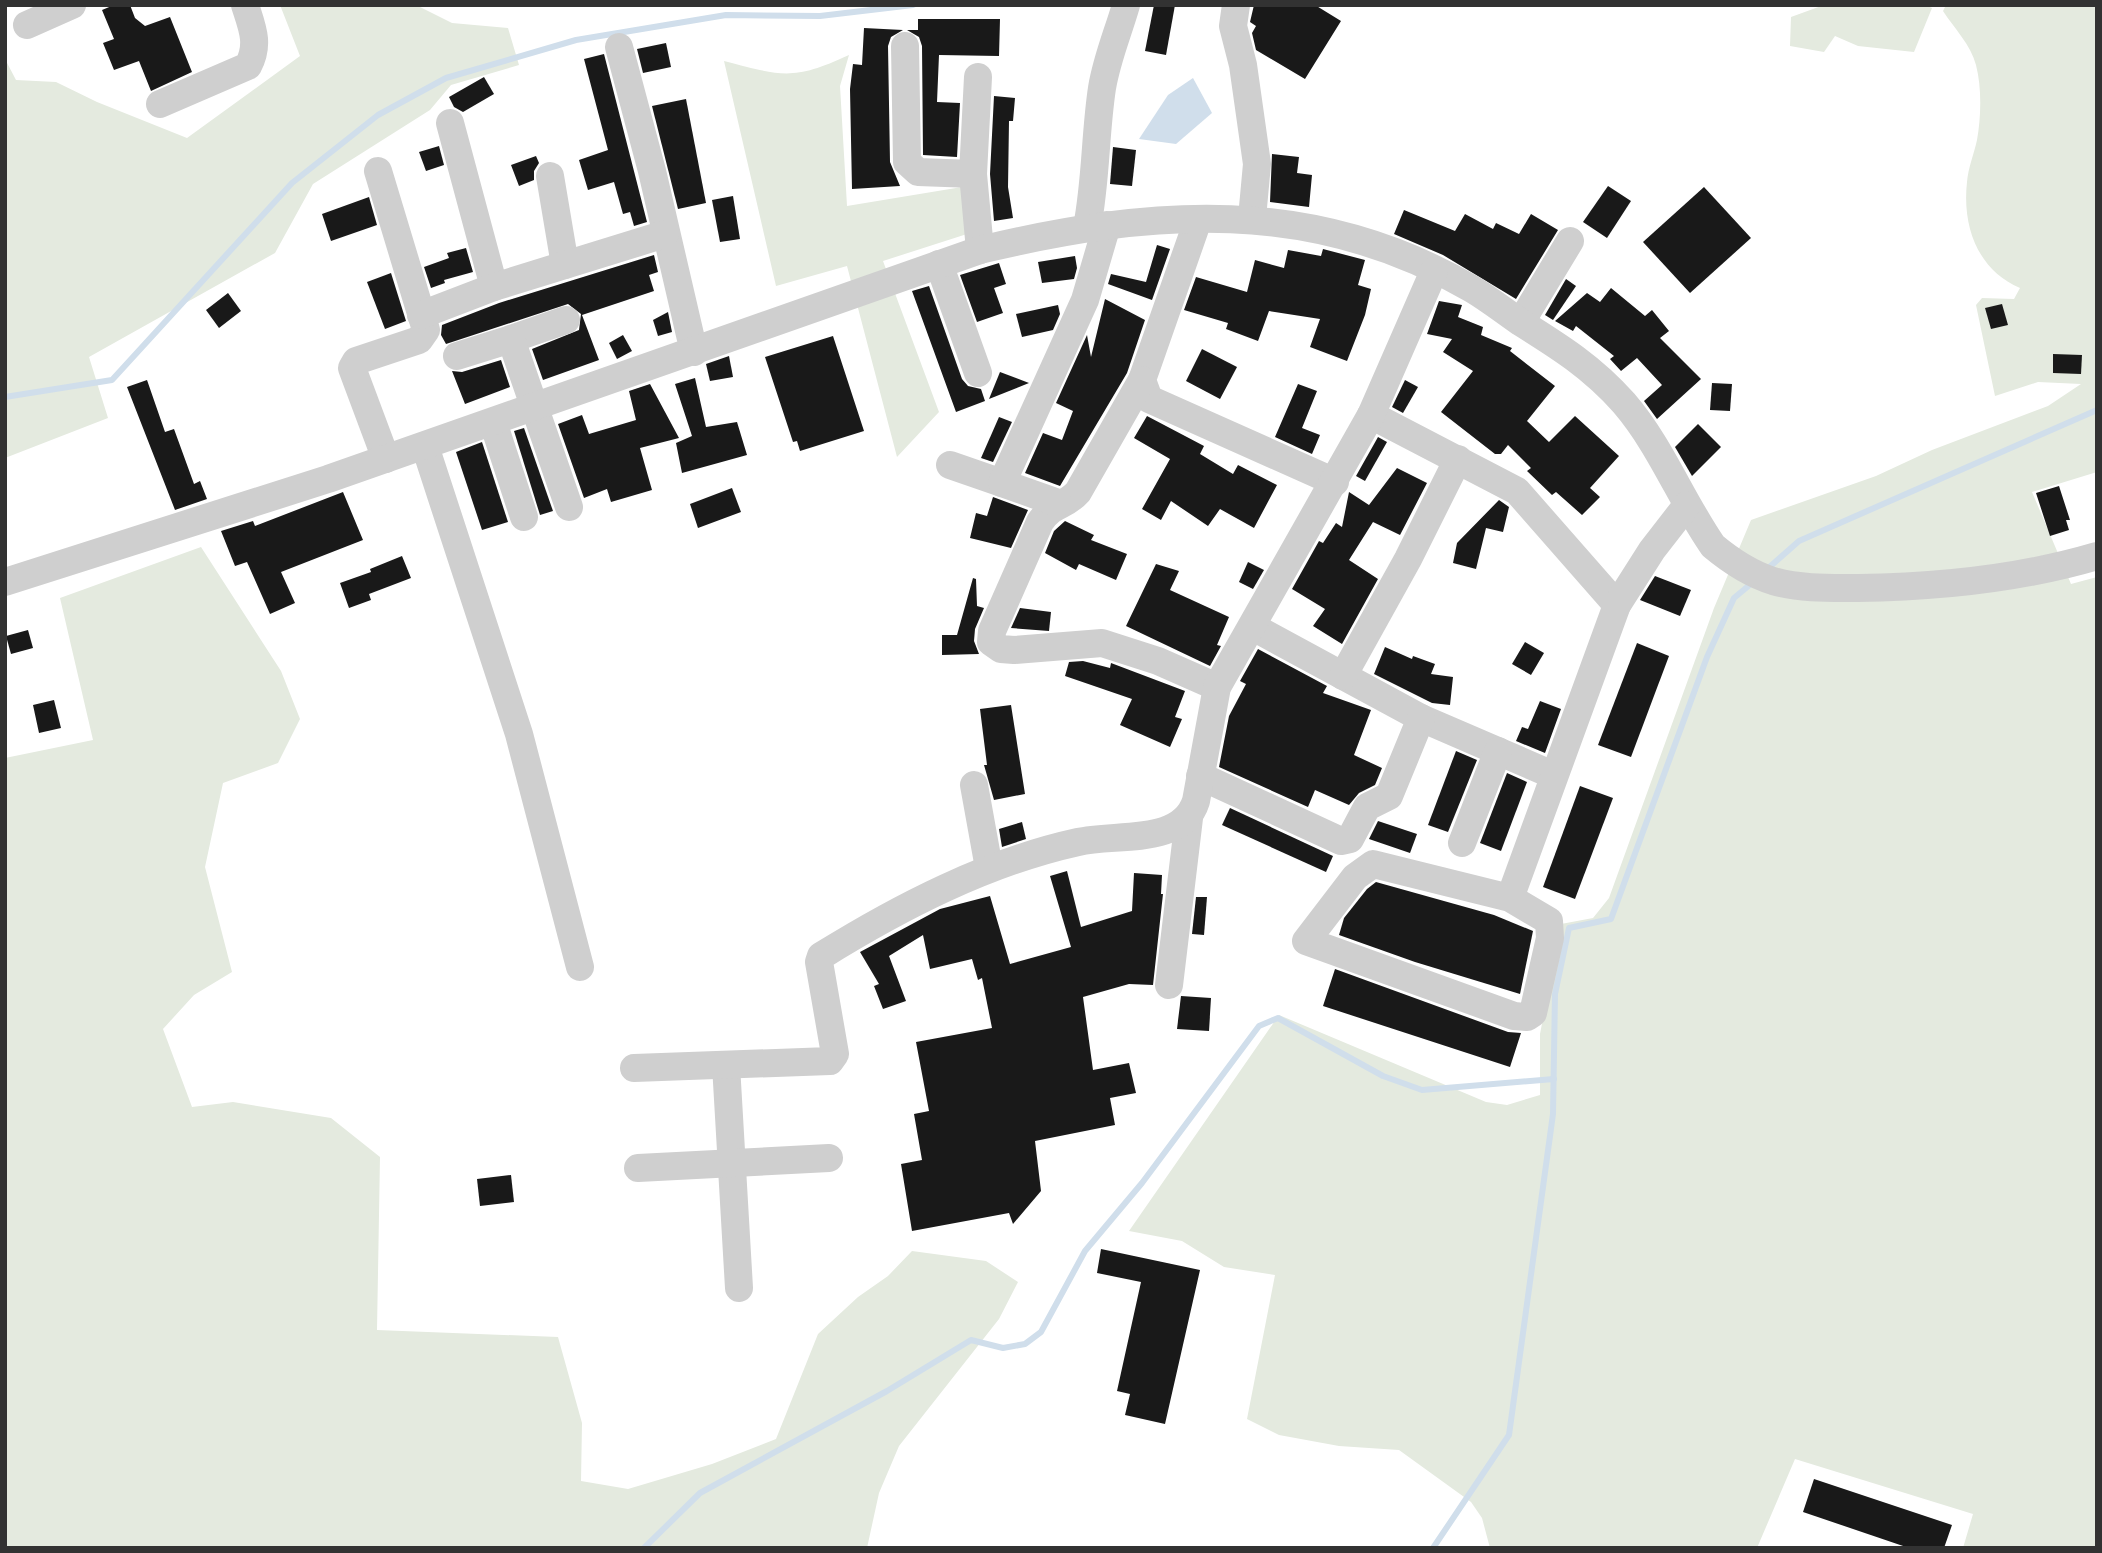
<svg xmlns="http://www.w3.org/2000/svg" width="2102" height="1553" font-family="Overpass,sans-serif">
  <rect width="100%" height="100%" fill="#fff"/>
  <g fill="#e4eadf">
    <polygon points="280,5 416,5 452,23 508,28 519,65 451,85 430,110 313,184 275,253 89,357 108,418 5,458 5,59 16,80 56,82 97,102 187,138 300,56"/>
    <polygon points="1824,5 1925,5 1932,8 1914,52 1858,46 1835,36 1824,52 1790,46 1791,17"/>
    <path d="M1946 5H2097V472L2032 492 2071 584 2097 577V1548H1963L1973 1514 1795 1459 1757 1548H1490L1482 1518 1471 1502 1399 1450 1339 1446 1279 1435 1247 1419 1275 1275 1224 1267 1182 1241 1129 1231 1279 1015 1486 1102 1507 1105 1540 1095V1034L1561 924 1593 918 1609 898 1714 608 1751 520 1876 476 1932 450 2048 406 2081 384 2038 382 1995 396 1976 305 1982 298 2014 299 2020 288C1978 270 1962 227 1967 182 1968 168 1974 154 1977 140 1981 118 1982 88 1976 65 1971 45 1954 28 1943 11Z"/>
    <path d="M849 55 840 86 847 206 962 187 967 234 883 261 939 412 897 457 847 266 776 286 724 61C782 76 793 81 849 55Z"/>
    <polygon points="201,547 281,671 300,719 278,763 223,783 205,867 232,972 194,995 163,1029 192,1107 233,1102 331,1118 380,1157 377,1330 558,1337 582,1423 581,1481 628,1489 712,1464 776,1439 818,1334 858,1297 888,1276 912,1251 986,1261 1018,1282 999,1319 899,1446 879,1493 867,1548 5,1548 5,758 93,740 60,598"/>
  </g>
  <polygon fill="#d0deeb" points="1193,78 1212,113 1176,144 1139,139 1168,95"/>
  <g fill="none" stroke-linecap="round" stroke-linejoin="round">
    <g stroke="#d0deeb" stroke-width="6">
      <polyline points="5,397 112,380 292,183 378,115 446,78 576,40 726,15 820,16 913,5"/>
      <polyline points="1765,571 1799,541 2097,410"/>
      <polyline points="644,1548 700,1493 887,1391 971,1340 1003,1348 1025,1344 1041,1332 1085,1251 1142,1183 1259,1026 1278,1018 1383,1076 1422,1090 1554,1079"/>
      <polyline points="1433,1548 1509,1435 1553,1114 1555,994 1569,928 1611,919 1707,657 1734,598 1752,583"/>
    </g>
  </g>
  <g fill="#191919">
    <polygon points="114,5 130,5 135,18 145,26 170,17 192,72 151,91 139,61 114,70 103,43 114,39 102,10"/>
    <polygon points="1154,5 1175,5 1166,55 1145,51"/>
    <polygon points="1254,5 1315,5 1341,21 1305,79 1256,50 1252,33 1256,26 1250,22"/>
    <polygon points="918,19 1000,19 999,56 939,55 937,102 960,103 957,157 923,155 922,46 919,37 907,30 918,30"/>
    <polygon points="864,28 903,30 891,37 888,46 890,162 900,186 852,189 850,89 853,64 862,65"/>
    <polygon points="666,43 671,67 643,73 637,49"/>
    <polygon points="604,54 647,222 634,226 630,212 623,214 614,182 588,190 579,160 608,150 584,59"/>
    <polygon points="484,77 494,94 463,112 454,107 449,97"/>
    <polygon points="994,96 1015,98 1013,121 1009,121 1008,187 1013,218 994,221 990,174"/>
    <polygon points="686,99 706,203 678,209 652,106"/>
    <polygon points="439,146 444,165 426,171 419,152"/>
    <polygon points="1113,147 1136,150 1132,186 1110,184"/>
    <polygon points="1272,154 1299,157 1297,173 1312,175 1309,207 1270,202"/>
    <polygon points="536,156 539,163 534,171 534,180 519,186 511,165"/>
    <polygon points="1608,186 1631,201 1607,238 1583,222"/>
    <polygon points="1704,187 1751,238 1690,293 1643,242"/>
    <polygon points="733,196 740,239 720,242 712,200"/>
    <polygon points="369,197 377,225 331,241 322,214"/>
    <polygon points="1404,210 1455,231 1465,214 1493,229 1496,223 1519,234 1531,214 1558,230 1516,299 1443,255 1394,234"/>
    <polygon points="1157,245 1170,249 1152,300 1108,284 1111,274 1146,282"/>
    <polygon points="466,248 473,272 444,280 445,283 431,288 424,267 449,258 447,253"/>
    <polygon points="1323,249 1365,260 1358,285 1371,289 1365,315 1347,361 1310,347 1320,319 1269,311 1258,341 1226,329 1228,323 1184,310 1196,277 1247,292 1255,260 1284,268 1288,250 1321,256"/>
    <polygon points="654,255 658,272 649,275 654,291 582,315 599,360 543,380 532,349 579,330 581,314 568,304 446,344 441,335 442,325 499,303"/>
    <polygon points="1075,256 1077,268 1074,279 1042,283 1038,262"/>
    <polygon points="999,263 1006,284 994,288 1003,313 977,322 960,275"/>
    <polygon points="391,273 406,321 385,329 367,282"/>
    <polygon points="1566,279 1576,286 1553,320 1545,315"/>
    <polygon points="929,286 962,379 968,386 981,389 985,401 956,412 912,291"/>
    <polygon points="1611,288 1645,316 1652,310 1669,331 1660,338 1701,379 1657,419 1644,401 1662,385 1637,358 1621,371 1610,359 1614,356 1576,326 1573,331 1555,321 1587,293 1600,302"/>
    <polygon points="228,293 241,311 219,328 206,310"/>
    <polygon points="1105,299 1145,320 1127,373 1060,486 1025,473 1043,433 1062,440 1073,411 1056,403 1087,335 1091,357"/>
    <polygon points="1439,301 1462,305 1458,317 1483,327 1481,335 1512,348 1510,351 1555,386 1527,421 1549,442 1575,416 1619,456 1590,488 1600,497 1582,515 1556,492 1552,495 1527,471 1531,468 1508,445 1501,454 1495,454 1441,412 1473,371 1443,352 1452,339 1427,334"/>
    <polygon points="2002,304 2008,325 1991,329 1985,308"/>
    <polygon points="1058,305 1060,314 1053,330 1022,337 1016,314"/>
    <polygon points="668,312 672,332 658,336 653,320"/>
    <polygon points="623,335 632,351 617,359 609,343"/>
    <polygon points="833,336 864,431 800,451 797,441 793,442 765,357"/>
    <polygon points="1202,349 1237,367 1220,399 1186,381"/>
    <polygon points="2053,354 2082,355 2081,374 2053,373"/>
    <polygon points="729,356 733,377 710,381 706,364"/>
    <polygon points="501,360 510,387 465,404 452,371 462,372"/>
    <polygon points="1000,372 1029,383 989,399"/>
    <polygon points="695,378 706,427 737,422 747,455 682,473 676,443 692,436 675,384"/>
    <polygon points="147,380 165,432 174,429 194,484 200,481 207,499 175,510 127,387"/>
    <polygon points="1405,380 1418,387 1403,413 1392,407"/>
    <polygon points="1712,383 1732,384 1730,411 1710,410"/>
    <polygon points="650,384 679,438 640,448 652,490 611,502 607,489 584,498 558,424 582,415 589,434 636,420 629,391"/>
    <polygon points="1298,384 1317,391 1302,428 1320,435 1312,454 1275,437"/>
    <polygon points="1147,416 1204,446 1200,454 1233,474 1238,465 1277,485 1254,528 1220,509 1208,526 1171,501 1161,520 1142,509 1170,459 1134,438"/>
    <polygon points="999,417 1012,422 993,462 981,458"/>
    <polygon points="1698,424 1721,447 1692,476 1675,447"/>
    <polygon points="524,428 553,511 540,515 514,431"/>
    <polygon points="1378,437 1387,442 1365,481 1356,476"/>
    <polygon points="482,442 508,522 482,530 456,452"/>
    <polygon points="1397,468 1427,483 1400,535 1373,522 1349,560 1378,579 1342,644 1313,626 1325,609 1292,589 1319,541 1323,543 1336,523 1342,527 1349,492 1369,505"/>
    <polygon points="2059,486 2070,520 2066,520 2069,530 2050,536 2036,493"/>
    <polygon points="732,488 741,512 698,528 690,504"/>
    <polygon points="343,492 363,540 281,572 295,603 270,614 247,562 235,566 221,531 253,521 255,526"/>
    <polygon points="993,497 1028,510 1011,548 970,538 976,513 987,516"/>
    <polygon points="1499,500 1509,507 1503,532 1486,528 1476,569 1453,563 1457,543"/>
    <polygon points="1065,521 1094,535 1091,540 1127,554 1116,580 1079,564 1076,570 1045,553 1054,531"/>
    <polygon points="402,556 411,578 369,594 371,600 349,608 340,583 371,572 370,569"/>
    <polygon points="1248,562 1264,570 1253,589 1239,582"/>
    <polygon points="1156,564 1179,571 1170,590 1229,617 1217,645 1221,646 1210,666 1126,626"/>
    <polygon points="1655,576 1691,590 1680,616 1640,600"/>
    <polygon points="973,578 976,579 977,606 984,608 975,629 974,641 979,654 942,655 942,635 957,635"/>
    <polygon points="1020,608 1051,612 1049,631 1011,628"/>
    <polygon points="28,630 33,648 11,654 6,636"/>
    <polygon points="1525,642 1544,653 1531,675 1512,664"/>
    <polygon points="1637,643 1669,656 1631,757 1598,745"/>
    <polygon points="1385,647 1412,659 1413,656 1435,664 1431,674 1453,677 1450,705 1432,703 1374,674"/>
    <polygon points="1258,649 1327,686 1323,693 1371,710 1354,755 1382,768 1375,785 1359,793 1349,805 1315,790 1308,807 1219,767 1229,716 1246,684 1240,681"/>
    <polygon points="1083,661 1110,668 1111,663 1185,691 1175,717 1182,719 1170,747 1120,725 1132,699 1065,676 1069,662"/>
    <polygon points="54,700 61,728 39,733 33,705"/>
    <polygon points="1540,701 1561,709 1545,753 1516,741 1522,727 1528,729"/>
    <polygon points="1011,705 1025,794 994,800 984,765 987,765 980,709"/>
    <polygon points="1456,751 1477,760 1448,832 1428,825"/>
    <polygon points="1507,773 1527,782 1501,851 1480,843"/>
    <polygon points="1580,786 1613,798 1575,899 1543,887"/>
    <polygon points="1230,808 1333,856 1326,872 1222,825"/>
    <polygon points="1378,821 1417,834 1410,853 1369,839"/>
    <polygon points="1022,822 1026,839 1002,847 999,829"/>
    <polygon points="1067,871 1081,927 1132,911 1134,873 1162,875 1161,894 1163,894 1153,985 1129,984 1083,997 1093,1070 1129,1063 1136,1093 1110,1098 1115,1125 1035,1141 1041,1191 1013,1224 1009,1213 912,1231 901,1164 922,1160 914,1114 929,1111 916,1042 992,1028 982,978 978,980 972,959 930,969 923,935 889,956 906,1001 883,1009 874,986 879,984 860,952 940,909 990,896 1010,964 1071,947 1050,876"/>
    <polygon points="1376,882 1494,915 1533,931 1520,994 1415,962 1339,935 1344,918 1367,889"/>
    <polygon points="1196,897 1207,897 1204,935 1192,934"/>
    <polygon points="1335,969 1508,1032 1521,1033 1510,1067 1323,1006"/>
    <polygon points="1181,996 1211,998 1209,1031 1177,1029"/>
    <polygon points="511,1175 514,1202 480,1206 477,1179"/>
    <polygon points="1101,1249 1200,1270 1165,1424 1125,1415 1130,1394 1117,1391 1141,1282 1097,1273"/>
    <polygon points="1814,1479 1952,1525 1944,1548 1909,1548 1803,1512"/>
  </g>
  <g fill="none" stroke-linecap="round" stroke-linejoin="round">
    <g stroke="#cfcfcf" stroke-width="28">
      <polyline points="1236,5 1233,26 1243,65 1257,164 1252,218"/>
      <polyline points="27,25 72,5"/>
      <polyline points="905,46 907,162 918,172 973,174"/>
      <polyline points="619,47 652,171 694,352"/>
      <polyline points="978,77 973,174 980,250"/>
      <path d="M160 104 248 66C260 44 252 27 245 5"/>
      <polyline points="450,123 494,287"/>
      <polyline points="378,171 426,330 419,340 356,361 352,368 386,459"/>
      <polyline points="550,176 565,265"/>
      <polyline points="1198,220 1142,380 1149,399 1335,482"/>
      <path d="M1087 227C1096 182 1095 134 1102 88 1107 58 1118 33 1126 5"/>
      <polyline points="939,264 978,373"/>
      <polyline points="421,315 494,287 665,234"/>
      <polyline points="1521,322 1570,241"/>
      <polyline points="511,339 566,320"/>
      <polyline points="457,356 511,339 569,507"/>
      <path d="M1142 380 1078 492C1065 507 1054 502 1040 522L992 631 991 642 1001 649 1014 650 1102 643 1158 661 1217 687"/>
      <polyline points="1371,415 1517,491 1617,605"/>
      <polyline points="493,422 524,517"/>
      <polyline points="425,446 519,734 580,967"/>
      <polyline points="950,465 1002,483"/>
      <polyline points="1058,503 1002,483 1085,300 1107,225"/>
      <path d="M5 582 328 479 980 250C1152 209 1313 196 1472 289 1489 299 1504 311 1520 322 1560 347 1592 367 1624 403 1661 446 1681 500 1713 546 1731 561 1751 574 1773 581 1801 589 1830 588 1858 588 1940 587 2019 579 2097 556"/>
      <polyline points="1253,627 1421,718 1553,775"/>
      <polyline points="1343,676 1408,559 1458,459"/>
      <polyline points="1200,776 1341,841 1350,839 1367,807 1389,796 1421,718"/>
      <polyline points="974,785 989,868"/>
      <polyline points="1462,843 1498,751"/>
      <polyline points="1510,898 1549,921 1550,938 1533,1013 1527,1017 1514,1016 1306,941 1355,877 1373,864 1510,898 1617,605 1652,550 1687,505"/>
      <polyline points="1169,985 1189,818"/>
      <polyline points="726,1065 739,1288"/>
      <path d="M634 1068 830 1061 835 1054 819 962 821 956C900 907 987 862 1078 842 1116 833 1182 846 1196 801L1217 687 1371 415 1434 271"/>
      <polyline points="638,1168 829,1158"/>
    </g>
  </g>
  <rect width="2102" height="1553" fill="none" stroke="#323232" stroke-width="14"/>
</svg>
